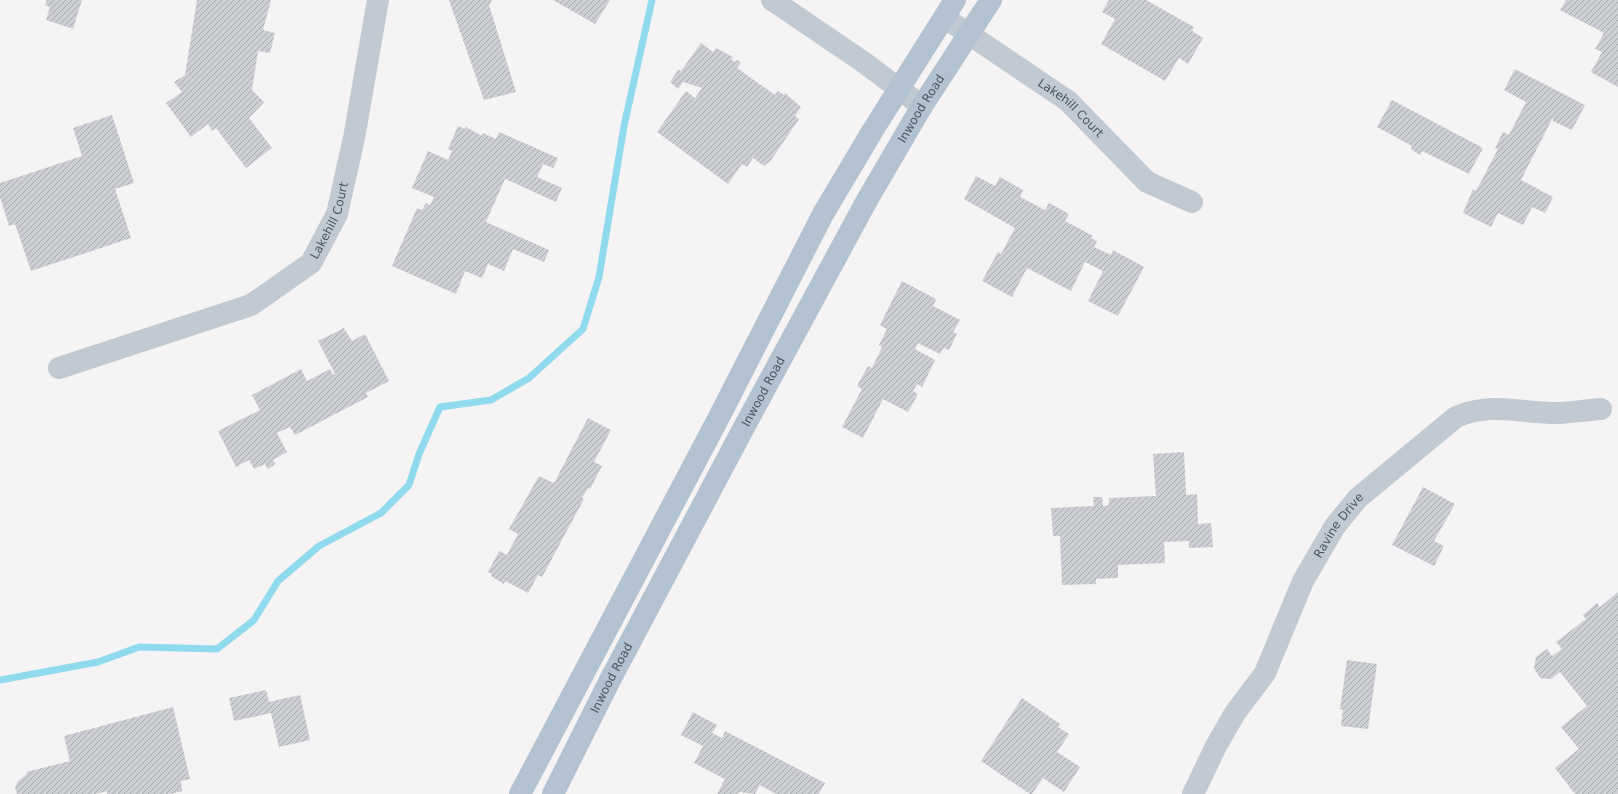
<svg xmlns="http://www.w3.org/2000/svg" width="1618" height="794" font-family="'DejaVu Sans',sans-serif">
  <defs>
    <pattern id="building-hatch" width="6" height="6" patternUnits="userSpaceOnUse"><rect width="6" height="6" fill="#cdcfd5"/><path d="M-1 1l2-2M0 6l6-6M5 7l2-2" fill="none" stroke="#a8abb0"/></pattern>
  </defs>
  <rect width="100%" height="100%" fill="#f5f3f3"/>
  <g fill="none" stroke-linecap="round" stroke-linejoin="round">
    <polyline stroke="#90daee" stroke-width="7" points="0,680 98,662 139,647 217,649 254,620 278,581 319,546 381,513 409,485 419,454 440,407 491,400 529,378 583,329 599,277 624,126 652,0"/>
  </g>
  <g fill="url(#building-hatch)">
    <polygon points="47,0 82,0 73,29 46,20 50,7 45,5"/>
    <polygon points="197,0 271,0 263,30 275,33 270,53 258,51 252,90 264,102 249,118 272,148 246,168 216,128 212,131 208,124 191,137 166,103 182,92 174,82 185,75"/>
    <polygon points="449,0 492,0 489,5 516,92 484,100"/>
    <polygon points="553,0 610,0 595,24"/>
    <polygon points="1109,0 1146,0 1194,27 1192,31 1203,38 1188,64 1179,58 1165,81 1101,44 1115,19 1102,12"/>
    <polygon points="1566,0 1618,0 1618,87 1591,72 1602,52 1595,49 1604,33 1560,10"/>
    <polygon points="701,43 713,52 716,48 733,57 731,59 735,62 737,60 741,62 737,68 775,95 778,91 784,95 785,93 801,107 795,116 799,119 771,160 764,166 753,158 747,167 742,164 728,184 657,132 686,91 695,98 702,88 683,82 678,89 670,82 678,70 681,71"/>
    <polygon points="1515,69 1585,105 1572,130 1553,121 1553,117 1521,180 1553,197 1545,213 1532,207 1523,225 1498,213 1491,227 1463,213 1473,189 1476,191 1498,149 1495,148 1503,132 1509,135 1526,102 1504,90"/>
    <polygon points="1392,100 1483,148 1469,174 1422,151 1420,155 1411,149 1412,146 1377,127"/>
    <polygon points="112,115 134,183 115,189 131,238 31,271 15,224 9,226 0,197 0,183 82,156 73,128"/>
    <polygon points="458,126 465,129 466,127 482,136 483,133 496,139 499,132 558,158 553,168 543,164 537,177 562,188 556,202 505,179 486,222 549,250 544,262 513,249 504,271 488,264 482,278 465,271 456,294 392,266 417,208 422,210 426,203 430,205 434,197 412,188 428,151 448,160 452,151 448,149"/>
    <polygon points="976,176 995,186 1000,177 1023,190 1020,197 1045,210 1049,203 1069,214 1065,221 1093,236 1091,238 1097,241 1094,247 1111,255 1113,250 1144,267 1118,316 1088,301 1103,271 1085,262 1071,291 1027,268 1012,297 982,281 998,252 1001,254 1015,228 964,199"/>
    <polygon points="902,281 936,299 933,306 960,320 953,332 957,334 949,350 944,348 940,354 918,343 915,349 935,360 922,387 917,384 913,391 918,394 908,412 883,399 863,438 842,427 862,389 857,386 868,366 872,368 882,347 879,345 887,329 880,325"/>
    <polygon points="344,328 352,341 365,334 389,381 366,393 368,397 295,435 290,427 277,433 287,452 273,460 275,464 268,469 265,464 254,469 249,460 236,467 218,431 260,410 252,395 301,369 307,381 330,369 333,375 335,374 318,341"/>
    <polygon points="588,418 611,430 594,462 602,466 590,489 588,488 582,498 584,499 542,577 538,575 528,593 505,581 504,584 491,576 492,574 488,572 499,551 507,555 518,534 509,529 539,476 554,483"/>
    <polygon points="1184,452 1186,495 1197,494 1198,524 1211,523 1213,547 1189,548 1189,541 1164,542 1165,563 1118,565 1118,578 1096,579 1096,584 1062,585 1060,536 1053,536 1051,508 1094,506 1093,497 1102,497 1103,506 1109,505 1109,498 1156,496 1153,454"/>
    <polygon points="1423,487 1455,504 1434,541 1444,546 1434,566 1392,545"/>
    <polygon points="1618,592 1618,794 1575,794 1555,768 1579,749 1561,727 1587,706 1560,672 1551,679 1540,678 1534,668 1536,657 1547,649 1552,656 1562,649 1556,642 1586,619 1583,615 1597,603 1600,607"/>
    <polygon points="1347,660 1377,664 1368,729 1341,726 1343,710 1340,709"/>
    <polygon points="266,690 269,702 300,695 310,740 279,747 271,713 234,721 229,698"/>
    <polygon points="1022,698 1060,724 1058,727 1069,734 1057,752 1080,767 1064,792 1043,778 1032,794 1030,794 981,761"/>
    <polygon points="173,707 190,779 181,781 182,791 171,794 107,794 107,791 96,794 17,794 15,787 18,781 27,774 26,772 70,761 64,736"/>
    <polygon points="693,712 717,725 712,733 722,738 725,731 825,783 819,794 776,794 760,785 755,794 739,792 738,794 717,794 725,779 694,763 703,746 681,735"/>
  </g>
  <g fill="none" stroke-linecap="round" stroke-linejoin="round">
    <g stroke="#c1cad2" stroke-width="22">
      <polyline points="772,0 862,61 922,106"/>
      <path id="s1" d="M945 18 1068 101 1147 182 1192 202"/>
      <path id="s2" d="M59 368 251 305 311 263 337 214 354 138 378 0"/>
      <path id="s3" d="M1193 794 1216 746 1235 713 1265 673 1303 581 1335 526 1358 498 1456 417C1493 401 1523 414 1560 413 1574 412 1588 410 1601 409"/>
    </g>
    <g stroke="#b3c2d1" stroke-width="22">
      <polyline points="520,794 718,419 823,214 873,130 955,0"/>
      <path id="s4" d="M553 794 610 680 742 431 866 202 922 106 991 0"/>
    </g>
  </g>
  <g text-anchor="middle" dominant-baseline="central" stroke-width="3.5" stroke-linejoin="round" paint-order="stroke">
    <g font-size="12" fill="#4a5661" stroke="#fff">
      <text stroke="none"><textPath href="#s1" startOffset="155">Lakehill Court</textPath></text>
      <text stroke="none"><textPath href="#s4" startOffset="778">Inwood Road</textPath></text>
      <text stroke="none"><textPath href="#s2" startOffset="322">Lakehill Court</textPath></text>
      <text stroke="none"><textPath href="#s4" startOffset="454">Inwood Road</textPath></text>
      <text stroke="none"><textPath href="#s3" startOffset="307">Ravine Drive</textPath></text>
      <text stroke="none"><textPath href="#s4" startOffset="130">Inwood Road</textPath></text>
    </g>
  </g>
</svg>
